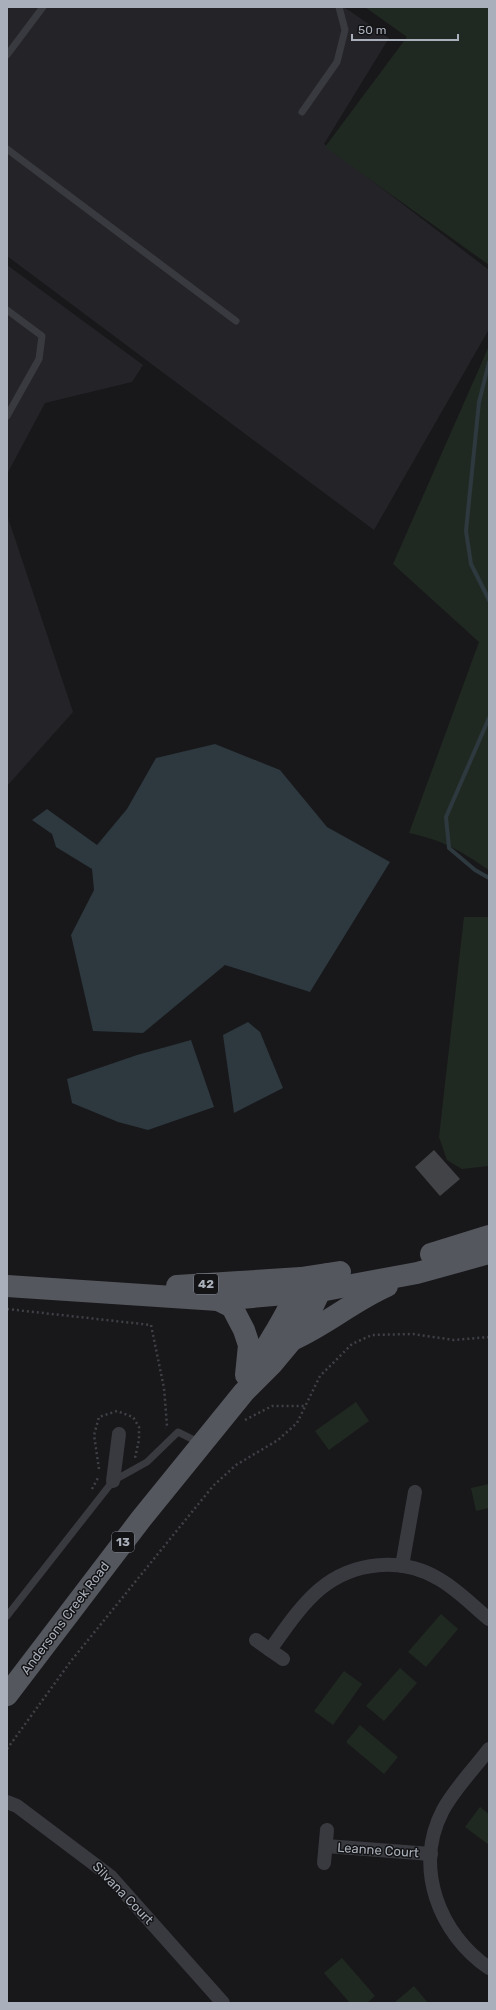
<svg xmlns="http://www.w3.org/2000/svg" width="496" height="2010" font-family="Rubik,sans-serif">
  <rect width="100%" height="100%" fill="#18181a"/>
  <g fill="#242428">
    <polygon points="7,7 344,7 389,38 324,144 489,270 489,329 374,530 7,256"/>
    <polygon points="7,265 143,365 132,382 45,403 7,474"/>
    <polygon points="7,515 73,712 7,786"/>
  </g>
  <g fill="#202921">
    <polygon points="365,7 489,7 489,265 325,147 407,37"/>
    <path d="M489 346V870C459 850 445 841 409 833L479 642 393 564Z"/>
    <polygon points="464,917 489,917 489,1166 462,1169 447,1160 439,1137"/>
    <polygon points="356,1402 369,1421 329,1450 315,1431"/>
    <polygon points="489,1484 489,1508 476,1511 471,1488"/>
    <polygon points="441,1614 458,1629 426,1667 408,1652"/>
    <polygon points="400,1668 417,1683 384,1721 366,1706"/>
    <polygon points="344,1671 362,1684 333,1725 314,1711"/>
    <polygon points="360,1725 398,1757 384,1774 346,1742"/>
    <polygon points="480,1807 489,1814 489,1845 465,1827"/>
    <polygon points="342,1958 375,1996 367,2003 350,2003 324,1973"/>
    <polygon points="414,1986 428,2003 394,2003"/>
  </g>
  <g fill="#2d383f">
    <polygon points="215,744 280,770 327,827 390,862 310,992 225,965 143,1033 93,1031 71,935 94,890 92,869 56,847 52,834 32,820 47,809 97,845 127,809 156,758"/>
    <polygon points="248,1022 260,1032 283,1088 234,1113 223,1035"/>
    <polygon points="191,1040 214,1107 148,1130 118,1122 72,1103 67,1079 137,1055"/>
  </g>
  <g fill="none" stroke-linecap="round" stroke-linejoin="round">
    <g stroke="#2d383f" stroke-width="4">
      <polyline points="489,362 479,402 466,531 471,564 489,600"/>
      <polyline points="489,718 446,817 449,848 475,870 489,878"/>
    </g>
  </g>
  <polygon fill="#424347" points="434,1150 460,1179 440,1196 415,1167"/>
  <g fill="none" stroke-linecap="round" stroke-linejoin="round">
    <g stroke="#3f4147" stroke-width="2.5" stroke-dasharray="2 3" stroke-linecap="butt">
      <polyline points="7,1309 151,1325 164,1388 167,1426 165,1428"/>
      <polyline points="245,1420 272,1406 305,1406"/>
      <polyline points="99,1469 94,1435 99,1417 117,1411 133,1417 139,1427 139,1440 135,1458"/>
      <polyline points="92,1489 99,1476"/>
      <polyline points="7,1749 71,1661 213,1486 236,1465 278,1440 297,1423 320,1376 352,1344 372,1335 413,1334 454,1340 489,1337"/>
    </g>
    <g stroke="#393a40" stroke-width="7">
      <polyline points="7,55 43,7"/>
      <polyline points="302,112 337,62 345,30 339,7"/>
      <polyline points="7,149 236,321"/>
      <polyline points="7,310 42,336 39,359 7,416"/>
      <polyline points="7,1616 113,1481 147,1462 178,1432 200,1443"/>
    </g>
    <g stroke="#393a40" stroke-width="14">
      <polyline points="113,1481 119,1434"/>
      <polyline points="402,1566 415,1492"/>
      <polyline points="256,1640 283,1659"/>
      <path d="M270 1650C285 1629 300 1606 320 1589 354 1561 402 1557 439 1579 458 1590 473 1606 489 1619"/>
      <path d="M489 1749C474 1769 455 1788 443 1810 413 1867 439 1934 489 1968"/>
      <polyline points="7,1802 17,1806 110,1876 223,2003"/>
      <polyline points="326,1846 431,1854"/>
      <polyline points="324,1863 327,1830"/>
    </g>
    <g stroke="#55575f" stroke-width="22">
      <polyline points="431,1254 489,1236"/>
      <polyline points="7,1286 218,1300 320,1291 417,1273 489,1253"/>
      <polyline points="177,1286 301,1278 340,1272"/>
      <polyline points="218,1300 232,1307 244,1330 249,1345 246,1375"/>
      <path d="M292 1340C326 1325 353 1301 387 1286"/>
      <path d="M251 1376C265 1345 288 1317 299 1285"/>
      <polyline points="7,1695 141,1519 244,1392 272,1364 292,1340 309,1314 328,1274"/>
    </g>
  </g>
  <g text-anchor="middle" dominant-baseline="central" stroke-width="3" stroke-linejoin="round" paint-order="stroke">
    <g fill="#131315" stroke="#7d8189" stroke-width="1">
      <rect x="194" y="1274" width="24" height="20" rx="3"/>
      <rect x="112" y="1532" width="22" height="20" rx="3"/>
    </g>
    <g font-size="12" font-weight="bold" fill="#aab0bb">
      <text x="206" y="1284">42</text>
      <text x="123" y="1542">13</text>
    </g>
    <g font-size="13" fill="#aab0bb" stroke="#131315">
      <text transform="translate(65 1618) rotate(-53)">Andersons Creek Road</text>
      <text transform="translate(378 1850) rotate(4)">Leanne Court</text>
      <text transform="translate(123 1893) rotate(46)">Silvana Court</text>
    </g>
  </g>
  <rect width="496" height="2010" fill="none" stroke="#aab0bb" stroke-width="16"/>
  <path d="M352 34v6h106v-6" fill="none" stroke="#aab0bb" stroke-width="2"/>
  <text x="358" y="34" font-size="12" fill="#aab0bb" stroke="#131315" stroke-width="3" paint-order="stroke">50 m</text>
</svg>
